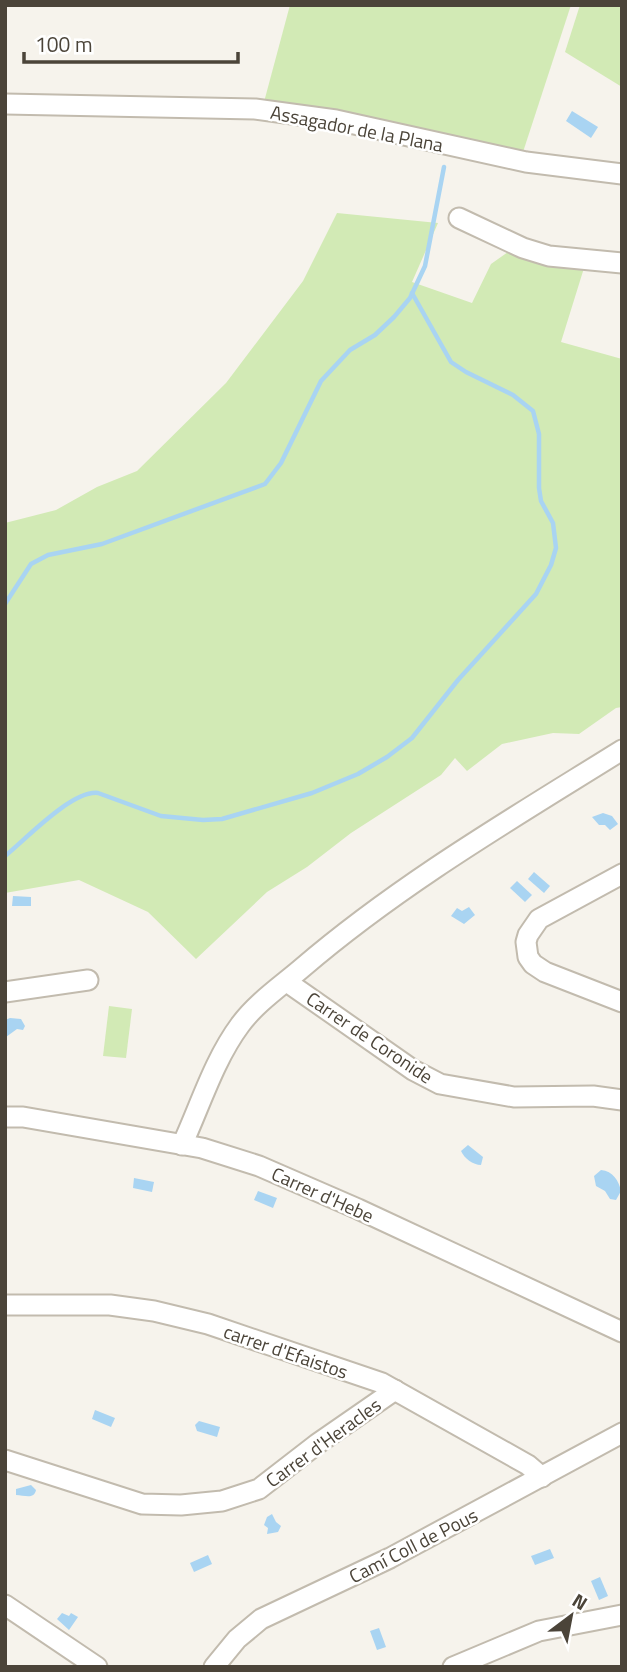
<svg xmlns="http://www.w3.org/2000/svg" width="627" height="1672" font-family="'Titillium Web',sans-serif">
  <rect width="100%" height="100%" fill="#f6f3ec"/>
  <g fill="#d2eab5">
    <polygon points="290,5 571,5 523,152 264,102"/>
    <polygon points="580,5 622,5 622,87 565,52"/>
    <polygon points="337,213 438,223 412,282 472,303 491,264 508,252 584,268 561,342 622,359 622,707 616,708 579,734 553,733 502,744 467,771 455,758 441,775 351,833 307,867 267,892 196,959 148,912 79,880 5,893 5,523 56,510 97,487 137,471 226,383 303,281"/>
    <polygon points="109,1006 132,1009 126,1058 103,1056"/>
  </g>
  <g fill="#a9d4f2">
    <polygon points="572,111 598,127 591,138 566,121"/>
    <polygon points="603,813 612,816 618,824 610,830 605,825 599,825 592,817"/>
    <polygon points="534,872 550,886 544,893 528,879"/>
    <polygon points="517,881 532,895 525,902 510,888"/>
    <polygon points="13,896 31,897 31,906 12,906"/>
    <polygon points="469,907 475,915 464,924 451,916 457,908 462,911"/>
    <polygon points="10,1018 21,1019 25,1026 23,1030 17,1029 6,1037 5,1020"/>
    <path d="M468 1145 483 1157 481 1165C473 1165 464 1158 461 1151Z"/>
    <path d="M601 1170C613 1171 619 1181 621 1191L616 1200 610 1199 605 1191 596 1186 594 1176Z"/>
    <polygon points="134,1178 154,1182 152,1192 133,1188"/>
    <polygon points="258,1191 277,1198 273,1208 254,1200"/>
    <polygon points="95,1410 115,1418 111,1427 92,1419"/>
    <polygon points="199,1421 220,1427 217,1437 197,1431 195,1425"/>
    <path d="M31 1485 36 1490C34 1500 24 1495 16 1495V1489Z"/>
    <polygon points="272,1514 276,1522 281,1526 278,1532 267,1534 268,1528 264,1525 267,1517"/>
    <polygon points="550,1549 554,1558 535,1565 531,1556"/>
    <polygon points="208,1555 212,1564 194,1572 190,1563"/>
    <polygon points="600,1577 608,1596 599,1600 591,1581"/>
    <polygon points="62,1613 69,1616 71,1613 78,1617 69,1630 57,1619"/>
    <polygon points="379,1628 386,1647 377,1650 370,1631"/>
  </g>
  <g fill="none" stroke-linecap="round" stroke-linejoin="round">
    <g stroke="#a9d4f2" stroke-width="4.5">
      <polyline points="5,604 31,564 48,555 102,544 265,484 281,463 321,381 350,350 375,335 394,317 410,298 425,266 444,167"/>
      <path d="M5 856C26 839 72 790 98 793L161 816 203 820 222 819 312 793 358 774 387 757 412 738 458 680 536 594 551 565 556 548 553 523 541 501 539 488V434L533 411 513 395 466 372 451 362 412 293"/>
    </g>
    <g stroke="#c2bbae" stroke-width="23">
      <g id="minor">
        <polyline points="5,104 255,109 336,120 526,162 622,174"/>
        <polyline points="459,218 523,248 549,256 622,263"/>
        <polyline points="622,874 539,919 528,935 526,942 528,957 533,964 545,972 622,1002"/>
        <polyline points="287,982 413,1070 440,1084 514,1097 593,1096 622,1100"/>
        <polyline points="5,992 88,980"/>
        <polyline points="5,1117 23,1117 202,1148 259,1166 358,1209 622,1332"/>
        <path d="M182 1145C200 1106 214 1060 240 1025 256 1003 281 986 302 968 400 884 513 818 622 750"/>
        <polyline points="5,1305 110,1305 154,1311 208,1324 382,1383 528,1465 542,1477"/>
        <polyline points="5,1460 142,1504 181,1505 222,1501 259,1489 317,1444 395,1390"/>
        <polyline points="5,1605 97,1667"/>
        <polyline points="214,1667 237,1639 261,1619 390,1558 622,1433"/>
        <polyline points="453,1667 539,1631 622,1615"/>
      </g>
    </g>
    <use href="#minor" stroke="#fff" stroke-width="19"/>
  </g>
  <g text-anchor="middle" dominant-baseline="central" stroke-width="5" stroke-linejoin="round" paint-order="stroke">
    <g font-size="19" fill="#4b4439" stroke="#fff">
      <text transform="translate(357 128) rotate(11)">Assagador de la Plana</text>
      <text transform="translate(370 1037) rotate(34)">Carrer de Coronide</text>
      <text transform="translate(323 1194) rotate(24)">Carrer d'Hebe</text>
      <text transform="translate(286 1351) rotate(19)">carrer d'Efaistos</text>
      <text transform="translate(323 1442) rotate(-36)">Carrer d'Heracles</text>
      <text transform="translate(413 1545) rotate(-27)">Camí Coll de Pous</text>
    </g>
  </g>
  <rect width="627" height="1672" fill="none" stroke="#4b4439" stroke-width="14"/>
  <g transform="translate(571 1616) rotate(32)" stroke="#ffffff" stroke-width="5" paint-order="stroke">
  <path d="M0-5L12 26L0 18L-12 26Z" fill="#4b4439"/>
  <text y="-10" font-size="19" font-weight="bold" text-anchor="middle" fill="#4b4439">N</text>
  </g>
  <path d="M24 52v10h214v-10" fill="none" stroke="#4b4439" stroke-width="3.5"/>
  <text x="35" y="52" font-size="21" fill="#4b4439" stroke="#ffffff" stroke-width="5" paint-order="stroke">100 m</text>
</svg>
